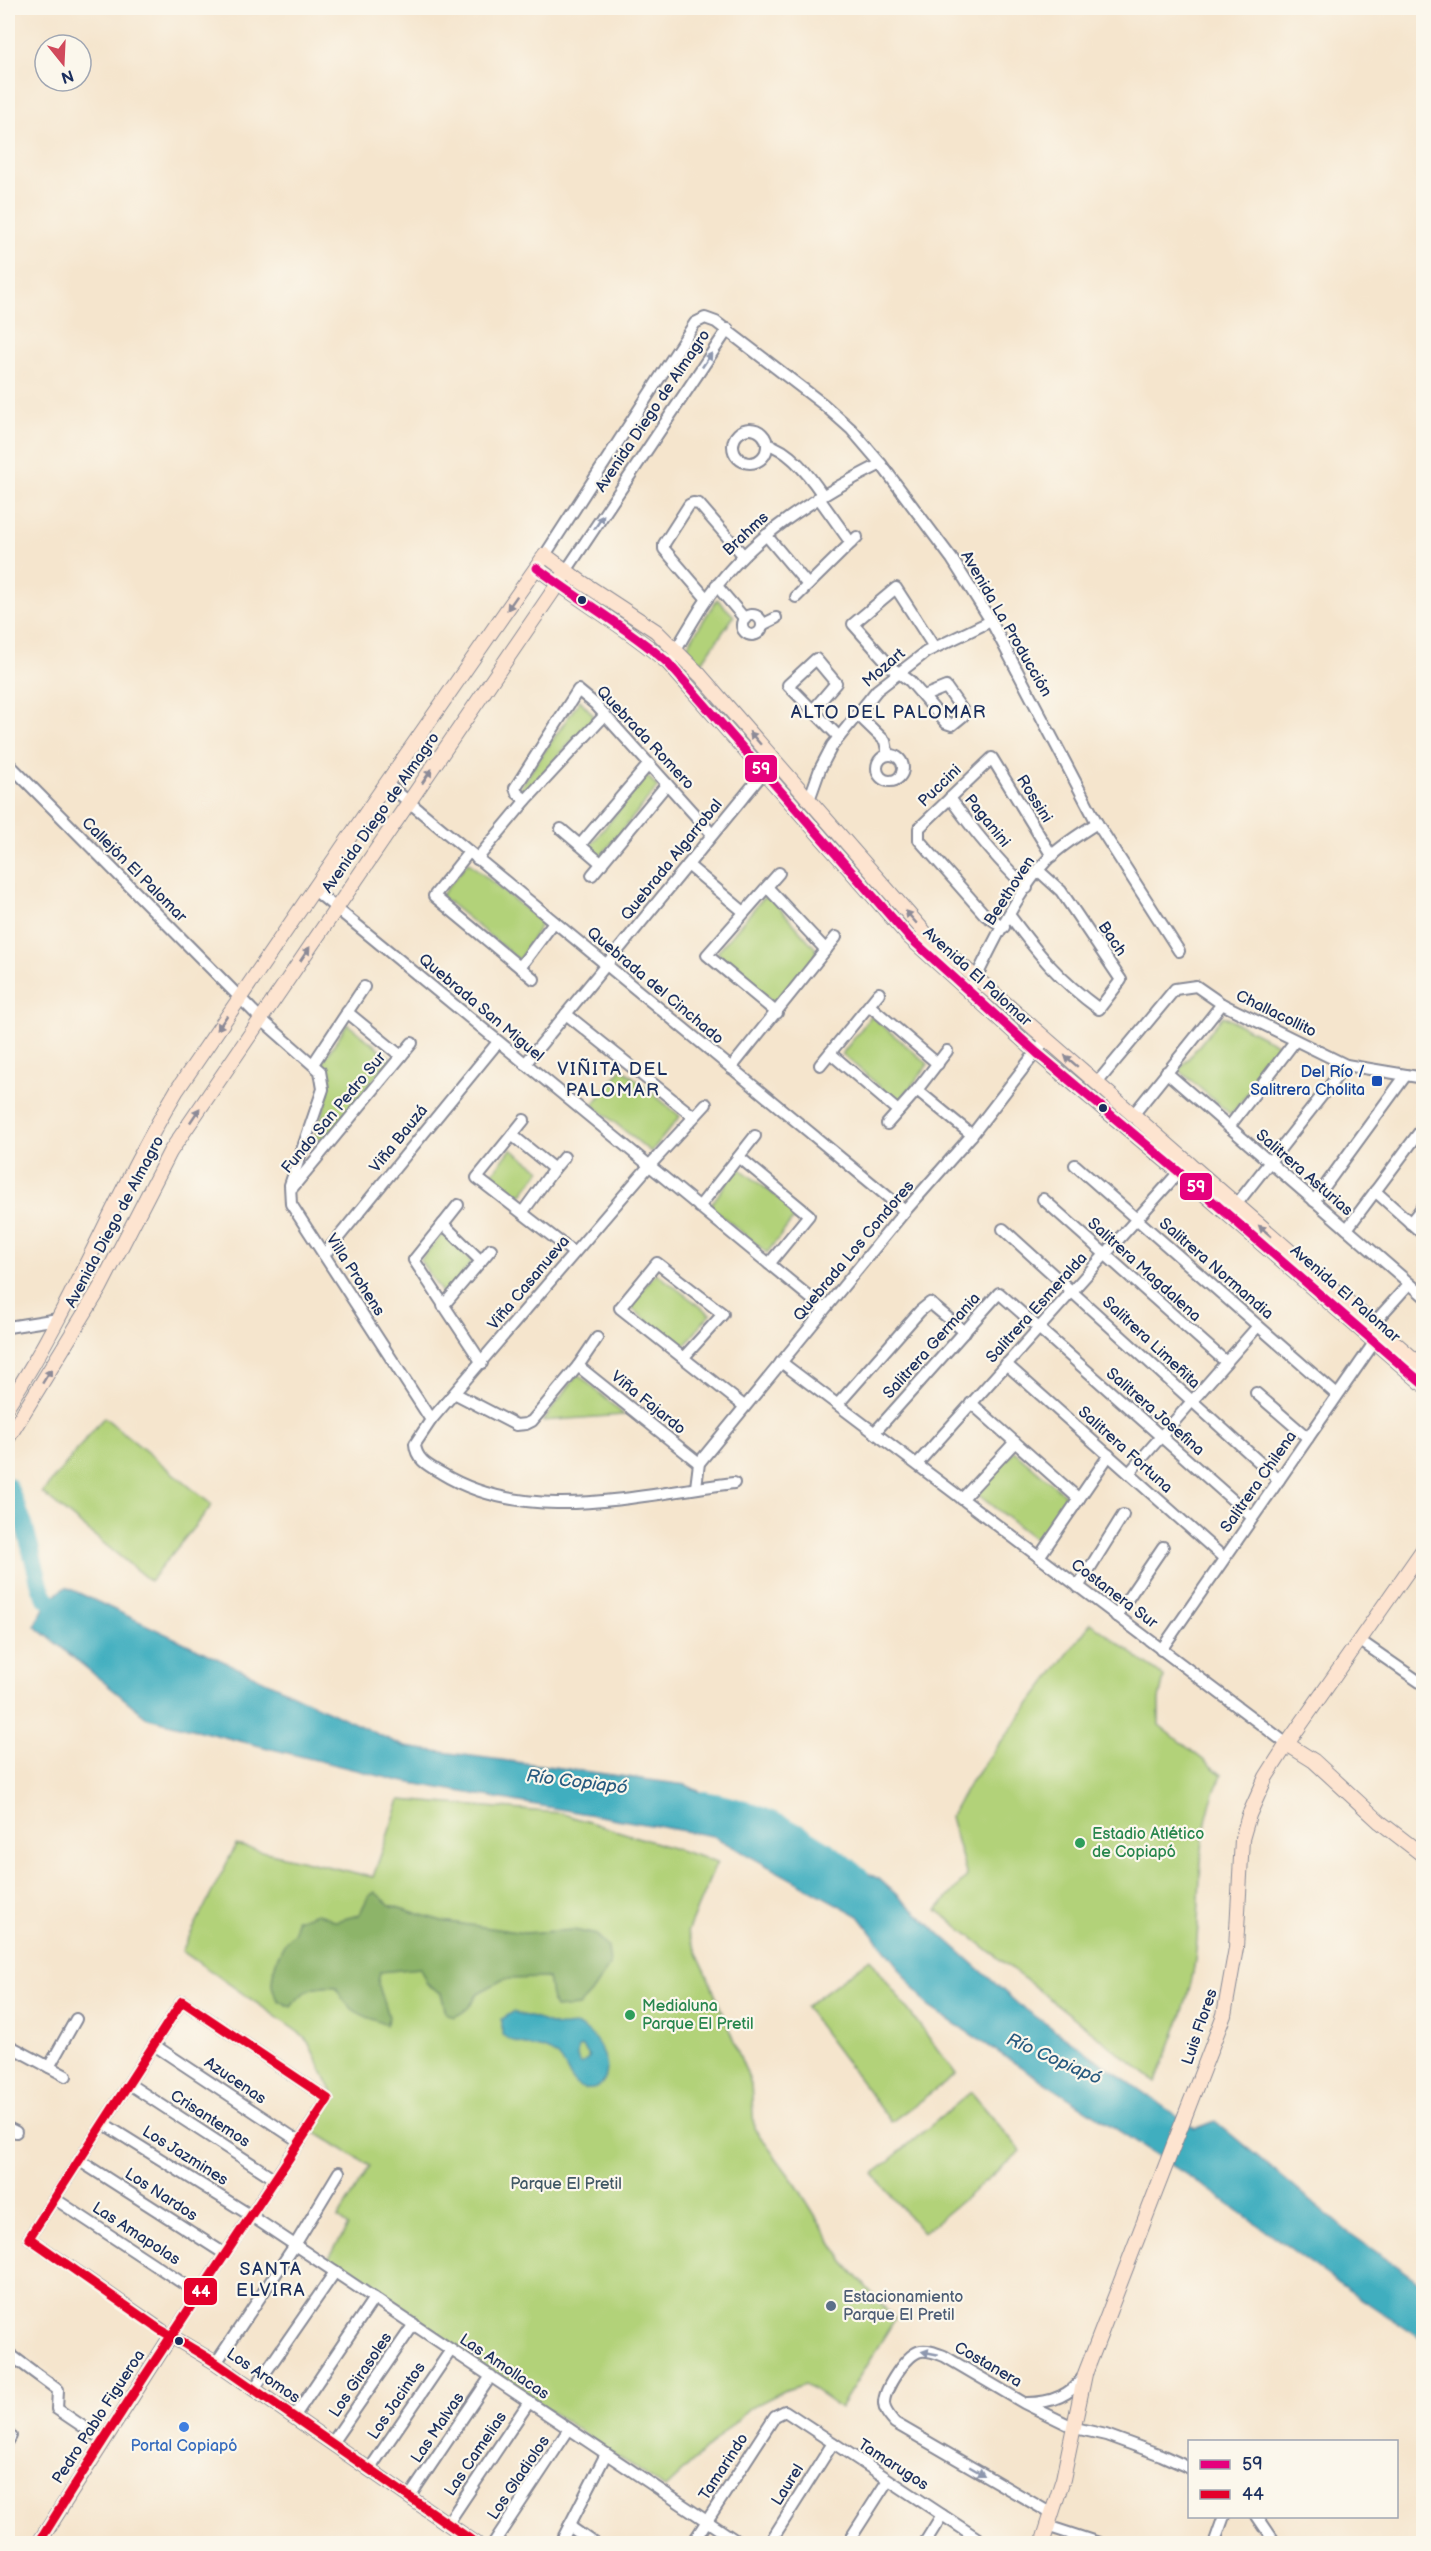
<svg xmlns="http://www.w3.org/2000/svg" width="1431" height="2551" font-family="'Balsamiq Sans',sans-serif">
  <rect width="100%" height="100%" fill="#fbf7ec"/>
  <filter id="ink" filterUnits="userSpaceOnUse"><feTurbulence type="fractalNoise" baseFrequency=".0167" numOctaves="2"/><feDisplacementMap in="SourceGraphic" scale="12" xChannelSelector="R" yChannelSelector="G"/><feConvolveMatrix kernelMatrix="1 2 1 2 8 2 1 2 1" color-interpolation-filters="sRGB"/></filter>
  <filter id="wash" filterUnits="userSpaceOnUse"><feTurbulence type="fractalNoise" baseFrequency=".008" numOctaves="4" result="noise"/><feDisplacementMap in="SourceGraphic" scale="24" xChannelSelector="R" yChannelSelector="G"/><feGaussianBlur stdDeviation="1.35" result="paint"/><feColorMatrix in="noise" values="0 0 0 0 0 0 0 0 0 0 0 0 0 0 0 0 0 1.4 0 .05"/><feComposite in="paint" operator="in"/></filter>
  <g filter="url(#wash)">
    <rect width="100%" height="100%" fill="#f5e5cd"/>
    <g fill="#b2d279" stroke="#66806c" stroke-width="1.5">
      <polygon points="717,599 734,616 700,665 684,651"/>
      <polygon points="580,700 594,716 529,789 521,791 521,786"/>
      <polygon points="647,776 658,787 600,857 589,847"/>
      <polygon points="468,862 542,923 519,960 441,896"/>
      <polygon points="763,898 771,898 816,949 816,956 783,1000 775,1004 720,958 718,951"/>
      <polygon points="871,1016 928,1064 899,1103 842,1054"/>
      <polygon points="1223,1016 1283,1047 1231,1115 1179,1070"/>
      <path d="M347 1024 391 1058 325 1140 318 1139 315 1134C323 1110 337 1087 322 1063Z"/>
      <polygon points="622,1068 680,1116 651,1152 593,1105"/>
      <polygon points="511,1149 541,1170 517,1200 488,1179"/>
      <polygon points="738,1167 798,1213 767,1253 710,1206"/>
      <polygon points="443,1233 472,1262 444,1296 420,1260"/>
      <polygon points="656,1273 710,1314 682,1349 629,1306"/>
      <polygon points="578,1374 624,1415 543,1421"/>
      <polygon points="104,1417 212,1505 150,1581 42,1493"/>
      <polygon points="1014,1451 1070,1499 1041,1544 977,1494"/>
      <path d="M1091 1623 1164 1677 1159 1699V1725L1222 1775C1193 1830 1203 1900 1195 1960 1190 2002 1171 2042 1156 2082L937 1910 967 1876 950 1817 969 1784Z"/>
      <polygon points="400,1800 560,1813 717,1862 687,1932 706,1972 751,2084 754,2128 797,2186 844,2262 895,2319 840,2408 806,2384 786,2390 750,2408 665,2488 327,2261 348,2226 338,2218 370,2166 313,2131 333,2093 308,2042 298,2032 182,1951 236,1845 373,1877"/>
      <polygon points="870,1959 956,2074 891,2122 805,2007"/>
      <polygon points="971,2092 1021,2151 923,2233 873,2174"/>
    </g>
    <path fill="#8db469" stroke="#547264" stroke-width="1.5" d="M375 1892 390 1905 442 1921 524 1933 574 1930 597 1935 608 1948 610 1965 591 1993 579 2006 555 2008C549 1998 551 1989 548 1978L504 1979 478 1993C473 2005 466 2012 454 2017L446 2013 441 1993 427 1984 420 1968 380 1972 378 1983 389 2017 386 2025C361 2014 348 2013 336 1987 314 1986 304 1989 291 2007L278 2000C276 1995 271 1988 272 1982 273 1965 282 1942 295 1932L296 1920 317 1913 336 1921 359 1915 368 1897Z"/>
    <g fill="#41aebf" stroke="#2e6e8e" stroke-width="1.5" fill-rule="evenodd">
      <polygon points="66,1587 405,1747 686,1785 879,1879 1018,2004 1195,2129 1215,2121 1348,2232 1423,2285 1423,2340 1341,2285 1204,2186 929,2007 859,1916 713,1836 400,1781 148,1718 35,1626 48,1600"/>
      <path d="M513 2012C522 2015 531 2017 539 2020 545 2021 551 2025 557 2026 567 2028 573 2022 583 2028 598 2038 615 2067 602 2083 598 2088 592 2090 586 2089 568 2086 569 2066 557 2056 539 2043 522 2049 502 2035V2019ZM583 2047 589 2056 587 2060 581 2064C576 2059 576 2054 579 2048Z"/>
    </g>
    <g fill="none" stroke-linecap="round" stroke-linejoin="round">
      <g stroke="#41aebf" stroke-width="18">
        <polyline points="8,1486 24,1524 41,1589 46,1598 65,1616"/>
        <path d="M703 1800C760 1808 817 1839 860 1876"/>
      </g>
    </g>
  </g>
  <g filter="url(#ink)">
    <g fill="none" stroke-linecap="round" stroke-linejoin="round">
      <g stroke="#888a96" stroke-width="14">
        <g id="street">
          <circle cx="750" cy="446" r="17"/>
          <path d="M767 444C790 450 809 475 822 494"/>
          <polyline points="818,497 851,543"/>
          <polyline points="766,535 808,585"/>
          <polyline points="545,555 695,323 705,318 716,322 823,404 851,429 881,464 952,559 991,621 1097,823 1179,951"/>
          <polyline points="566,571 728,329"/>
          <polyline points="716,585 745,619"/>
          <polyline points="796,597 857,537"/>
          <polyline points="706,598 664,549 664,544 689,505 693,503 699,504 743,555"/>
          <circle cx="752" cy="625" r="10"/>
          <polyline points="762,625 776,618"/>
          <path d="M674 657C678 644 686 633 693 621 736 546 805 502 881 464"/>
          <polyline points="924,696 946,687 963,711 963,716 952,725 946,723 910,681 892,668 853,624 896,588 934,647"/>
          <polyline points="813,710 836,683 816,659 788,685 839,737"/>
          <polyline points="857,714 885,741 888,755"/>
          <circle cx="890" cy="768" r="13"/>
          <polyline points="8,763 261,1019 320,1071 323,1089 290,1185 291,1204 431,1420"/>
          <polyline points="386,783 905,1211"/>
          <path d="M950 798C973 830 998 861 1027 888"/>
          <polyline points="526,800 517,793 515,788 578,690 595,704 712,834"/>
          <polyline points="809,800 820,769 832,746 877,690 926,652 991,621"/>
          <polyline points="561,829 602,864"/>
          <polyline points="580,845 649,764"/>
          <polyline points="469,852 434,896 534,979"/>
          <polyline points="477,859 526,800 605,715"/>
          <polyline points="688,865 744,912"/>
          <polyline points="592,875 667,784"/>
          <polyline points="767,887 826,950"/>
          <polyline points="313,889 824,1309"/>
          <path d="M1010 916C1040 956 1058 979 1099 1009L1121 980 1061 891 1039 871"/>
          <polyline points="1004,927 985,915 919,840 919,828 992,758 1052,856"/>
          <polyline points="520,967 554,922"/>
          <path d="M969 992C989 951 1019 887 1051 856 1065 843 1081 833 1097 823"/>
          <polyline points="870,1006 938,1064"/>
          <polyline points="347,1012 401,1056"/>
          <polyline points="777,1013 707,955 779,873"/>
          <polyline points="566,1014 693,1116"/>
          <polyline points="830,1053 898,1111"/>
          <polyline points="313,1064 364,987"/>
          <polyline points="525,1064 768,767"/>
          <polyline points="820,1065 879,993"/>
          <polyline points="731,1068 836,937"/>
          <polyline points="1166,1072 1424,1296"/>
          <polyline points="1097,1083 1175,989 1196,986 1222,1004 1346,1065"/>
          <polyline points="917,1090 972,1135"/>
          <path d="M706 1104 649 1166 431 1420 415 1444C416 1460 429 1466 441 1473 529 1527 640 1494 734 1483"/>
          <polyline points="1133,1115 1222,1004"/>
          <polyline points="887,1124 917,1090 947,1051"/>
          <polyline points="1229,1127 1295,1041"/>
          <polyline points="512,1135 524,1120"/>
          <polyline points="739,1157 809,1215 769,1264"/>
          <polyline points="1075,1165 1337,1395"/>
          <polyline points="554,1169 564,1157"/>
          <polyline points="293,1187 412,1043"/>
          <polyline points="1375,1191 1424,1235"/>
          <polyline points="1043,1199 1226,1362"/>
          <polyline points="1314,1201 1406,1075"/>
          <polyline points="699,1207 755,1136"/>
          <polyline points="1232,1210 1346,1065 1424,1078"/>
          <polyline points="522,1213 554,1169 512,1135 477,1178 574,1253"/>
          <polyline points="1410,1223 1424,1205"/>
          <polyline points="443,1224 458,1205"/>
          <polyline points="1003,1229 1279,1480"/>
          <polyline points="1347,1229 1424,1126"/>
          <polyline points="324,1255 498,1042"/>
          <polyline points="481,1261 491,1249"/>
          <polyline points="443,1306 481,1261 443,1224 414,1260 482,1363"/>
          <polyline points="1373,1324 1409,1284"/>
          <polyline points="8,1327 58,1319"/>
          <polyline points="684,1357 723,1314 657,1263 620,1308 744,1406"/>
          <polyline points="781,1362 1287,1744"/>
          <polyline points="1006,1364 1224,1558"/>
          <polyline points="578,1366 597,1338"/>
          <polyline points="1256,1393 1308,1438"/>
          <polyline points="456,1394 516,1425 526,1424 532,1421 578,1366 699,1463"/>
          <polyline points="971,1403 1079,1499"/>
          <polyline points="838,1404 920,1311 930,1303 965,1332"/>
          <polyline points="875,1432 999,1293 1252,1517"/>
          <polyline points="917,1464 1179,1172"/>
          <polyline points="1129,1473 1258,1326"/>
          <polyline points="696,1487 699,1463 905,1211 972,1135 1046,1039"/>
          <polyline points="962,1499 1015,1442"/>
          <polyline points="1039,1557 1109,1455"/>
          <polyline points="1078,1587 1123,1515"/>
          <polyline points="1116,1616 1163,1547"/>
          <polyline points="1359,1640 1424,1685"/>
          <polyline points="1161,1650 1378,1337"/>
          <polygon points="182,2001 328,2099 171,2336 29,2238"/>
          <polyline points="8,2045 66,2076"/>
          <polyline points="154,2045 300,2142"/>
          <polyline points="49,2067 76,2019"/>
          <polyline points="129,2084 275,2179"/>
          <polyline points="104,2124 250,2215 741,2544"/>
          <polyline points="8,2128 16,2132"/>
          <polyline points="80,2161 225,2254"/>
          <polyline points="55,2199 199,2294"/>
          <polyline points="8,2353 58,2390 57,2409 103,2440"/>
          <polyline points="216,2363 295,2245 339,2172"/>
          <polyline points="254,2389 335,2272"/>
          <path d="M1027 2403C1050 2403 1070 2396 1083 2377"/>
          <polyline points="294,2417 374,2298"/>
          <polyline points="8,2441 11,2436"/>
          <polyline points="332,2443 414,2324"/>
          <polyline points="369,2470 451,2350"/>
          <polyline points="410,2496 491,2376"/>
          <path d="M1052 2514 895 2423C890 2417 884 2411 884 2403 884 2389 907 2353 921 2351 929 2350 936 2353 944 2356L1024 2403 1075 2428 1106 2435 1161 2455 1190 2468"/>
          <polyline points="1257,2516 1276,2544"/>
          <polyline points="448,2523 529,2402"/>
          <polyline points="569,2526 595,2544"/>
          <polyline points="1047,2526 1102,2544"/>
          <polyline points="493,2544 569,2429"/>
          <polyline points="560,2544 606,2454"/>
          <polyline points="692,2544 775,2416 785,2411 986,2544"/>
          <polyline points="769,2544 833,2443"/>
          <polyline points="847,2544 888,2480"/>
          <polyline points="924,2544 942,2515"/>
          <polyline points="1214,2544 1224,2516"/>
        </g>
      </g>
      <g stroke="#888a96" stroke-width="16">
        <g id="secondary">
          <path d="M537 568C580 601 627 627 668 663L908 936 1037 1053 1179 1172 1424 1385"/>
          <path d="M8 1405C73 1305 116 1192 177 1090L381 791 545 555 580 581 656 631 700 675 928 936 1424 1368"/>
          <polyline points="8,1438 100,1288 170,1152 562,578"/>
          <polyline points="1287,1744 1314,1761 1380,1822 1424,1856"/>
          <polyline points="38,2544 171,2336 216,2363 477,2544"/>
          <polyline points="1042,2544 1063,2479 1085,2374 1224,2015 1236,1948 1242,1839 1249,1815 1266,1777 1287,1744 1424,1548"/>
        </g>
      </g>
      <use href="#street" stroke="#fff" stroke-width="10"/>
      <use href="#secondary" stroke="#fde4d0" stroke-width="14"/>
      <g stroke="#fbf7ec" stroke-width="14">
        <path id="bus-1" d="M537 568C580 601 627 627 668 663L908 936 1037 1053 1179 1172 1424 1385"/>
      </g>
      <g stroke="#fbf7ec" stroke-width="14">
        <path id="bus-2" d="M38 2544C131 2393 231 2247 328 2099L182 2001 29 2238 159 2329C178 2340 197 2351 216 2363L477 2544"/>
      </g>
      <use href="#bus-1" stroke="#e5007d" stroke-width="9"/>
      <use href="#bus-2" stroke="#e4002b" stroke-width="9"/>
    </g>
    <defs><path id="oneway-solid" d="M-6-.8H1V-3.2L6.5 0L1 3.2V.8H-6Z" transform="scale(1.5)"/></defs>
    <g fill="#8d97ae">
      <use href="#oneway-solid" transform="translate(707 360) rotate(-56)"/>
      <use href="#oneway-solid" transform="translate(599 522) rotate(-56)"/>
      <use href="#oneway-solid" transform="translate(930 2353) rotate(-169)"/>
      <use href="#oneway-solid" transform="translate(977 2471) rotate(30)"/>
    </g>
    <g fill="#8c8a97">
      <use href="#oneway-solid" transform="translate(512 603) rotate(125)"/>
      <use href="#oneway-solid" transform="translate(755 738) rotate(-131)"/>
      <use href="#oneway-solid" transform="translate(427 776) rotate(-56)"/>
      <use href="#oneway-solid" transform="translate(911 917) rotate(-131)"/>
      <use href="#oneway-solid" transform="translate(305 954) rotate(-56)"/>
      <use href="#oneway-solid" transform="translate(222 1023) rotate(124)"/>
      <use href="#oneway-solid" transform="translate(1071 1061) rotate(-139)"/>
      <use href="#oneway-solid" transform="translate(195 1115) rotate(-56)"/>
      <use href="#oneway-solid" transform="translate(1265 1231) rotate(-139)"/>
      <use href="#oneway-solid" transform="translate(47 1376) rotate(-58)"/>
    </g>
  </g>
  <g fill="#1b2f5e" stroke="#fbf7ec" stroke-width="2">
    <circle cx="582" cy="600" r="5"/>
    <circle cx="1103" cy="1108" r="5"/>
    <circle cx="179" cy="2341" r="5"/>
  </g>
  <rect fill="#1a4fb4" stroke="#fbf7ec" stroke-width="2" x="1371" y="1075" width="12" height="12" rx="3"/>
  <g fill="#2e9e5b" stroke="#fbf7ec" stroke-width="2">
    <circle cx="1080" cy="1843" r="6"/>
    <circle cx="630" cy="2015" r="6"/>
  </g>
  <circle fill="#5c6f8a" stroke="#fbf7ec" stroke-width="2" cx="831" cy="2306" r="6"/>
  <circle fill="#3f7fe0" stroke="#fbf7ec" stroke-width="2" cx="184" cy="2427" r="6"/>
  <g text-anchor="middle" dominant-baseline="central" stroke-width="4.5" stroke-linejoin="round" paint-order="stroke">
    <g font-size="16" fill="#1b2f5e" stroke="#fbf7ec">
      <text transform="translate(653 411) rotate(-56)">Avenida Diego de Almagro</text>
      <text transform="translate(746 534) rotate(-43)">Brahms</text>
      <text transform="translate(1006 624) rotate(60)">Avenida La Producción</text>
      <text transform="translate(884 668) rotate(-41)">Mozart</text>
      <text transform="translate(645 738) rotate(47)">Quebrada Romero</text>
      <text transform="translate(940 786) rotate(-44)">Puccini</text>
      <text transform="translate(1034 799) rotate(58)">Rossini</text>
      <text transform="translate(381 813) rotate(-55)">Avenida Diego de Almagro</text>
      <text transform="translate(987 821) rotate(51)">Paganini</text>
      <text transform="translate(672 860) rotate(-51)">Quebrada Algarrobal</text>
      <text transform="translate(134 870) rotate(45)">Callejón El Palomar</text>
      <text transform="translate(1010 891) rotate(-57)">Beethoven</text>
      <text transform="translate(1112 939) rotate(56)">Bach</text>
      <text transform="translate(977 977) rotate(42)">Avenida El Palomar</text>
      <text transform="translate(655 986) rotate(40)">Quebrada del Cinchado</text>
      <text transform="translate(481 1008) rotate(40)">Quebrada San Miguel</text>
      <text transform="translate(1276 1014) rotate(26)">Challacollito</text>
      <text transform="translate(334 1113) rotate(-50)">Fundo San Pedro Sur</text>
      <text transform="translate(399 1139) rotate(-51)">Viña Bauzá</text>
      <text transform="translate(1304 1173) rotate(41)">Salitrera Asturias</text>
      <text transform="translate(115 1222) rotate(-62)">Avenida Diego de Almagro</text>
      <text transform="translate(854 1251) rotate(-50)">Quebrada Los Condores</text>
      <text transform="translate(1216 1269) rotate(41)">Salitrera Normandia</text>
      <text transform="translate(1144 1270) rotate(42)">Salitrera Magdalena</text>
      <text transform="translate(355 1275) rotate(57)">Villa Prohens</text>
      <text transform="translate(529 1283) rotate(-50)">Viña Casanueva</text>
      <text transform="translate(1345 1294) rotate(41)">Avenida El Palomar</text>
      <text transform="translate(1037 1308) rotate(-48)">Salitrera Esmeralda</text>
      <text transform="translate(1151 1343) rotate(43)">Salitrera Limeñita</text>
      <text transform="translate(932 1346) rotate(-48)">Salitrera Germania</text>
      <text transform="translate(648 1403) rotate(39)">Viña Fajardo</text>
      <text transform="translate(1155 1412) rotate(41)">Salitrera Josefina</text>
      <text transform="translate(1125 1450) rotate(42)">Salitrera Fortuna</text>
      <text transform="translate(1259 1482) rotate(-55)">Salitrera Chilena</text>
      <text transform="translate(1114 1594) rotate(37)">Costanera Sur</text>
      <text transform="translate(1200 2027) rotate(-71)">Luis Flores</text>
      <text transform="translate(235 2081) rotate(34)">Azucenas</text>
      <text transform="translate(210 2119) rotate(33)">Crisantemos</text>
      <text transform="translate(185 2156) rotate(32)">Los Jazmines</text>
      <text transform="translate(161 2195) rotate(33)">Los Nardos</text>
      <text transform="translate(136 2234) rotate(33)">Las Amapolas</text>
      <text transform="translate(988 2365) rotate(30)">Costanera</text>
      <text transform="translate(504 2367) rotate(34)">Las Amollacas</text>
      <text transform="translate(361 2375) rotate(-56)">Los Girasoles</text>
      <text transform="translate(263 2376) rotate(34)">Los Aromos</text>
      <text transform="translate(397 2401) rotate(-56)">Los Jacintos</text>
      <text transform="translate(99 2417) rotate(-57)">Pedro Pablo Figueroa</text>
      <text transform="translate(438 2428) rotate(-56)">Las Malvas</text>
      <text transform="translate(476 2454) rotate(-56)">Las Camelias</text>
      <text transform="translate(893 2465) rotate(33)">Tamarugos</text>
      <text transform="translate(724 2467) rotate(-57)">Tamarindo</text>
      <text transform="translate(519 2478) rotate(-56)">Los Gladiolos</text>
      <text transform="translate(788 2485) rotate(-58)">Laurel</text>
    </g>
    <g font-size="16" fill="#164399" stroke="#fbf7ec" text-anchor="end">
      <text x="1365" y="1072">Del Río /<tspan x="1365" dy="18">Salitrera Cholita</tspan></text>
    </g>
    <g font-size="16" fill="#27864d" stroke="#fbf7ec" text-anchor="start">
      <text x="1092" y="1834">Estadio Atlético<tspan x="1092" dy="18">de Copiapó</tspan></text>
      <text x="642" y="2006">Medialuna<tspan x="642" dy="18">Parque El Pretil</tspan></text>
    </g>
    <g font-size="16" fill="#415865" stroke="#fbf7ec">
      <text x="566" y="2184">Parque El Pretil</text>
    </g>
    <g font-size="16" fill="#4e5e75" stroke="#fbf7ec" text-anchor="start">
      <text x="843" y="2297">Estacionamiento<tspan x="843" dy="18">Parque El Pretil</tspan></text>
    </g>
    <g font-size="16" fill="#366cbe" stroke="#fbf7ec">
      <text x="184" y="2446">Portal Copiapó</text>
    </g>
    <g font-size="18" letter-spacing="1.5" fill="#1b2f5e" stroke="#fbf7ec">
      <text x="889" y="712">ALTO DEL PALOMAR</text>
      <text x="613" y="1069">VIÑITA DEL<tspan x="613" dy="21">PALOMAR</tspan></text>
      <text x="271" y="2269">SANTA<tspan x="271" dy="21">ELVIRA</tspan></text>
    </g>
    <g font-size="18" font-style="italic" fill="#285b80" stroke="#fbf7ec">
      <text transform="translate(577 1782) rotate(7)">Río Copiapó</text>
      <text transform="translate(1054 2059) rotate(24)">Río Copiapó</text>
    </g>
  </g>
  <g stroke="#fbf7ec" stroke-width="2">
    <rect x="744" y="754" width="34" height="29" rx="6" fill="#e5007d"/>
    <rect x="1179" y="1172" width="34" height="29" rx="6" fill="#e5007d"/>
    <rect x="183" y="2277" width="35" height="29" rx="6" fill="#e4002b"/>
  </g>
  <g font-size="16" text-anchor="middle" font-weight="bold" fill="#fff">
    <text x="761" y="774">59</text>
    <text x="1196" y="1192">59</text>
    <text x="201" y="2297">44</text>
  </g>
  <rect width="1431" height="2551" fill="none" stroke="#fbf7ec" stroke-width="30"/>
  <rect x="1188" y="2440" width="210" height="78" fill="#fbf7ec" stroke="#a1a7b3" stroke-width="1.5"/>
  <rect x="1200" y="2460" width="30" height="9" fill="#e5007d" stroke="#a1a7b3" stroke-width="1.5"/>
  <text x="1242" y="2470" font-size="18" fill="#1b2f5e">59</text>
  <rect x="1200" y="2490" width="30" height="9" fill="#e4002b" stroke="#a1a7b3" stroke-width="1.5"/>
  <text x="1242" y="2500" font-size="18" fill="#1b2f5e">44</text>
  <g transform="translate(63 63) rotate(162)"><circle r="28" fill="#fbf7ec" stroke="#a1a7b3" stroke-width="1.5"/>
  <path d="M0-4.5L10 22L0 15L-10 22Z" fill="#d1495b"/>
  <text y="-9" font-size="16" font-weight="bold" text-anchor="middle" fill="#1b2f5e">N</text>
  </g>
</svg>
